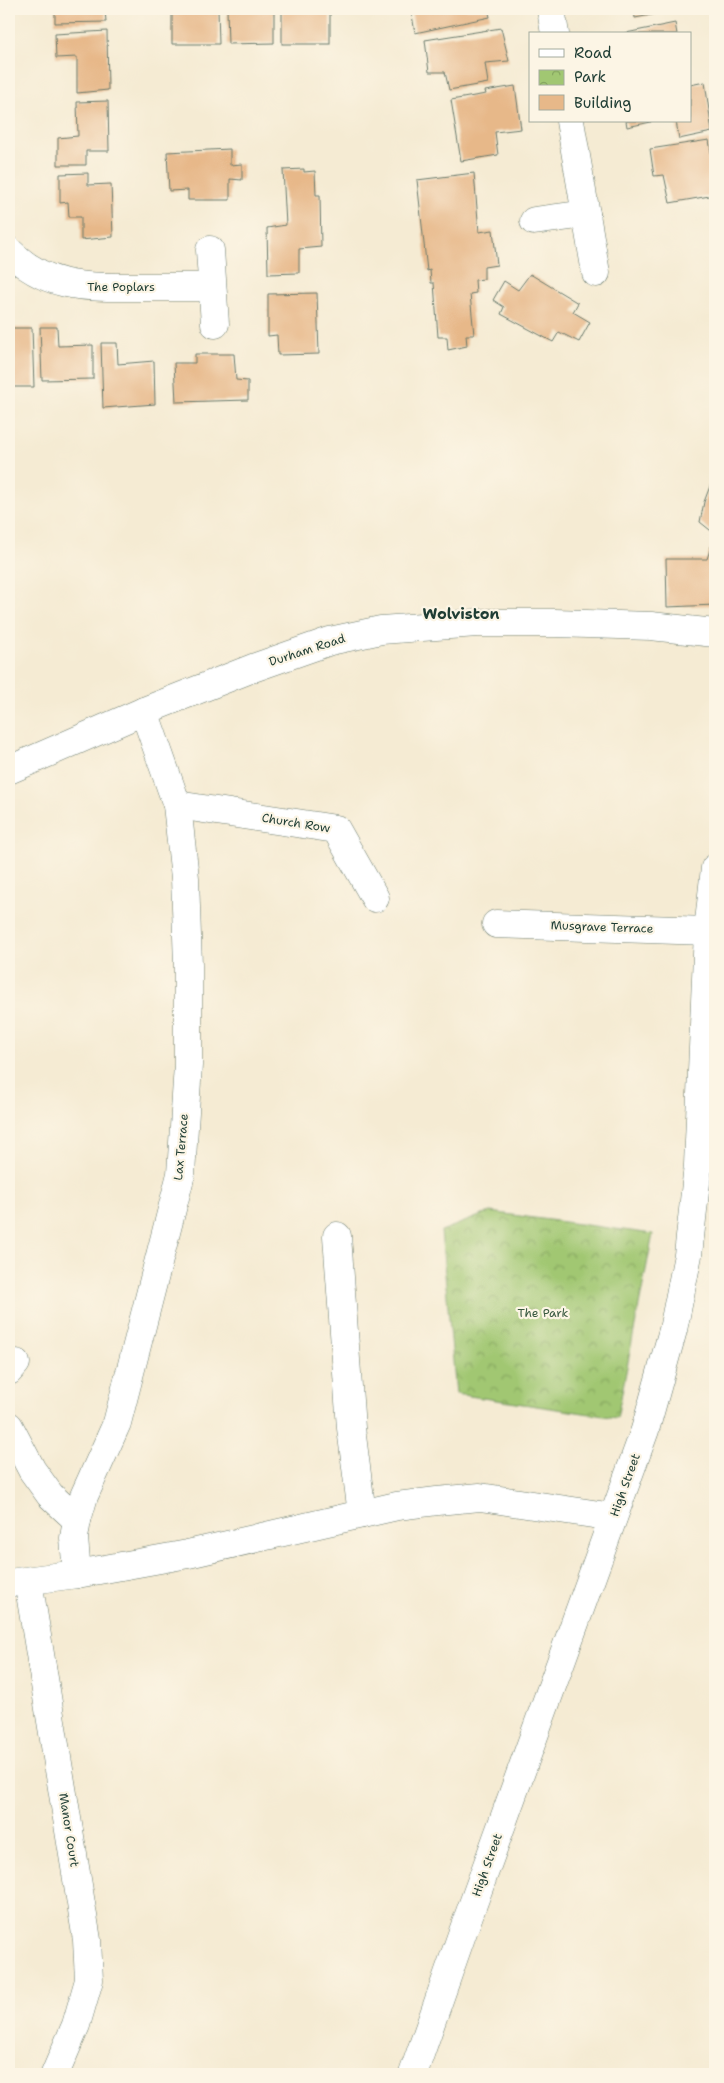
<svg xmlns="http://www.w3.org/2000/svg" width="724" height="2083" font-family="'Shantell Sans',sans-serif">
  <defs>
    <pattern id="park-crowns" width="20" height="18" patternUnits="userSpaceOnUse" patternTransform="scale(1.25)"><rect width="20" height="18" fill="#a1c772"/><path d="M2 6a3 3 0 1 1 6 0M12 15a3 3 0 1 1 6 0" fill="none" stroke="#83a35e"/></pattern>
  </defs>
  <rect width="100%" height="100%" fill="#fcf5e5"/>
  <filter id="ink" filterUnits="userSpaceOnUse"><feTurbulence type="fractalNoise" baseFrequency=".02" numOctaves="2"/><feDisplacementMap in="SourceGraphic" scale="10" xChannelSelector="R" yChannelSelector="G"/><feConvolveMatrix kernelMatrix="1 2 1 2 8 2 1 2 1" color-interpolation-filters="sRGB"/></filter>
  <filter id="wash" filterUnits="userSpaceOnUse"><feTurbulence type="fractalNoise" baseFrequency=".0096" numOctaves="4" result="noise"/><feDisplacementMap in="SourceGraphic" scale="20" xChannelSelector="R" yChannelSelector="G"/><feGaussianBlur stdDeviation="1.12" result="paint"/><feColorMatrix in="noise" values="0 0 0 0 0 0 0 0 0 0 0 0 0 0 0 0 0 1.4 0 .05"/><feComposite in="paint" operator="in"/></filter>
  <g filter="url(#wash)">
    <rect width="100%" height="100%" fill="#f5ebd3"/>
    <polygon fill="url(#park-crowns)" stroke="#608253" points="490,1212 653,1234 617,1418 456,1394 441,1231"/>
    <g id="blocks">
      <g fill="#e7b889">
        <polygon points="55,9 105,9 106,22 55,23"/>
        <polygon points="172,9 218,9 219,44 172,44"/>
        <polygon points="227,9 274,9 274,43 228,44"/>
        <rect x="282" y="9" width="48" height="35"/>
        <polygon points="411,9 488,9 490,17 415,33"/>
        <polygon points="634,9 678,9 678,10 635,18"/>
        <polygon points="675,23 677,34 626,34 626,33"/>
        <polygon points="501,28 509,61 485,63 488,83 449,90 445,72 429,72 425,40"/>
        <polygon points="107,31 108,90 77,93 77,57 56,58 55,34"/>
        <polygon points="705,82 712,132 679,139 676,121 690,121 690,85"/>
        <polygon points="515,86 521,129 495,132 498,155 461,161 451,100 486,94 485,91"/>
        <polygon points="108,101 109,151 86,151 86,165 58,165 58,138 78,136 77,102"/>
        <polygon points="626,121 651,121 651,122 627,127"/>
        <polygon points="709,140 715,177 715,195 670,203 664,175 654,176 650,149"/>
        <polygon points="230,149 230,165 242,164 242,180 230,179 230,200 188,200 188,190 169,191 167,152"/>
        <polygon points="304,169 304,172 315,171 316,195 320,195 321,247 299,249 299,273 268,274 267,228 286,225 283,170"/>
        <polygon points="88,173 88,185 111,184 113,237 81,240 81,217 69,217 68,202 60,203 60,174"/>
        <polygon points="474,173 479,232 493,230 497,265 484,267 484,279 475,280 476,293 470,294 474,335 466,335 467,346 448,350 447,337 438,337 434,283 431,283 430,270 427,271 417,180"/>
        <polygon points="530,274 578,303 573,312 590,322 579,342 559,332 553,342 501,314 504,307 493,300 504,281 518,290"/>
        <polygon points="317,293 319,354 278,355 277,335 268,336 268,294"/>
        <polygon points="40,327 57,327 58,346 93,345 93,379 42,380"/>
        <polygon points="9,328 32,328 34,387 13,387 13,378 9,378"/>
        <polygon points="101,343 117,343 118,364 154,361 155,404 103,408"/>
        <polygon points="195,354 234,354 236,380 248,381 248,400 176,402 174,363 195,363"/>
        <polygon points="715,473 715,605 667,607 666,559 707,559 715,534 700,522 704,502"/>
      </g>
    </g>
  </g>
  <g filter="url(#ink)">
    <use href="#blocks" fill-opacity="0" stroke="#6a7a6c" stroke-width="1"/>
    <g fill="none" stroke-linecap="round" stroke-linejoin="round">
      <g stroke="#6a7a6c" stroke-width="29">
        <g id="minor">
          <polyline points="551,9 555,34"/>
          <polyline points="570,121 596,273"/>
          <polyline points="534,221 586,214"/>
          <polyline points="210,250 215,324"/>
          <path d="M9 251C47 289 85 287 135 287 161 287 186 287 212 287"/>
          <polyline points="9,770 144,711 253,668 330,641 381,630 477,623 555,623 651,626 715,633"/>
          <polyline points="177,805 336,829 375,898"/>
          <polyline points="496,924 708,931"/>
          <polyline points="337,1236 351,1428 362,1514"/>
          <polyline points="9,1371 16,1363"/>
          <polyline points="9,1426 32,1470 50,1495 77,1520"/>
          <polyline points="77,1574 74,1538 77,1520 84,1496 117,1423 181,1174 188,1065 188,965 185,878 177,805 144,711"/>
          <polyline points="28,1581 87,1940 89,1980 76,2025 55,2074"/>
          <polyline points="9,1583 77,1574 188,1554 397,1506 437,1501 480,1497 613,1517"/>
          <polyline points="413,2074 461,1937 645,1430 673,1330 688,1255 698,1165 708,931 715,868"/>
        </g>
      </g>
      <use href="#minor" stroke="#fff" stroke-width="28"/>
    </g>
  </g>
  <g text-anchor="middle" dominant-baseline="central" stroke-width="4.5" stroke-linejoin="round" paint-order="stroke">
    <g font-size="12" fill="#1f3d34" stroke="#fcf5e5">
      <text x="121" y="287">The Poplars</text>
      <text transform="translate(307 650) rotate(-18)">Durham Road</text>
      <text transform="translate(296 823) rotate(9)">Church Row</text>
      <text transform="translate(602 927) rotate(2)">Musgrave Terrace</text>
      <text transform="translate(181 1147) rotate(-85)">Lax Terrace</text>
      <text transform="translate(625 1485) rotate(-70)">High Street</text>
      <text transform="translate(69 1830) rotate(81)">Manor Court</text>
      <text transform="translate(487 1865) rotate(-70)">High Street</text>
    </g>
    <g font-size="12" fill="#395940" stroke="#fcf5e5">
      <text x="543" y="1313">The Park</text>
    </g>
    <g font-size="15" font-weight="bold" fill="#1f3d34" stroke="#fcf5e5">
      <text x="461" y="614">Wolviston</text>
    </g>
  </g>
  <rect width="724" height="2083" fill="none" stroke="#fcf5e5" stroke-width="30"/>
  <rect x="529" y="32" width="162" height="90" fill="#fcf5e5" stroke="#a4ab9e"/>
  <rect x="539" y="49" width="25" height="8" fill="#ffffff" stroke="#a4ab9e"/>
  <text x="574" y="58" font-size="15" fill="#1f3d34">Road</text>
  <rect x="539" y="70" width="25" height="15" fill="url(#park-crowns)" stroke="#a4ab9e"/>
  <text x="574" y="82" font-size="15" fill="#1f3d34">Park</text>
  <rect x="539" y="95" width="25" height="15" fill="#e7b889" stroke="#a4ab9e"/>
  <text x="574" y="108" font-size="15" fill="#1f3d34">Building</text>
</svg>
